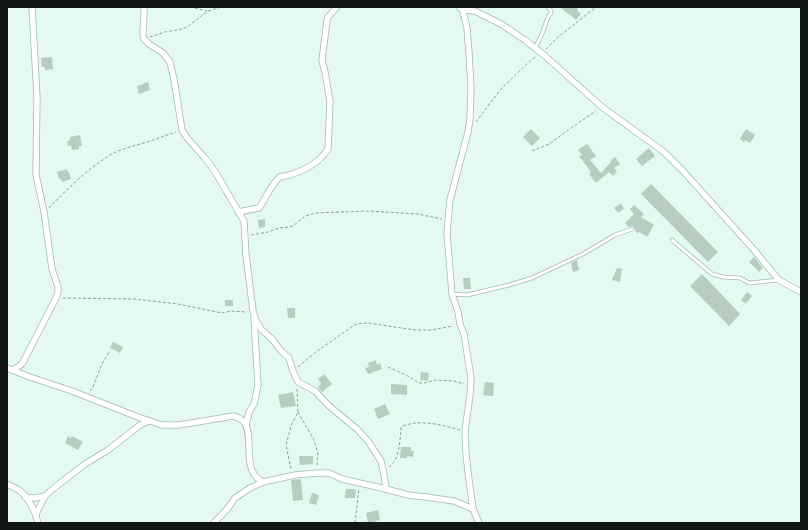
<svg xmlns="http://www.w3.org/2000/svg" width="808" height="530" font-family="Mulish,sans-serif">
  <rect width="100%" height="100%" fill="#e4f9ef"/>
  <g fill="#b8ccc2">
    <polygon points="560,7 579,7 577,10 581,14 576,20 569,14 569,15"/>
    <polygon points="52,57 53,69 45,70 45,67 42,67 41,58"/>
    <polygon points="148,82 150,90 139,94 137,86"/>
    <polygon points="531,129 540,138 532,146 523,137"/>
    <polygon points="746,129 755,135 750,143 745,140 744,142 740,139"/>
    <polygon points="80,135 82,146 79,146 79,149 72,150 71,145 68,146 67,141 70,140 70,137"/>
    <polygon points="587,144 596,156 590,160 601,173 611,162 610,161 615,157 620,164 614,168 617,171 613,176 609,172 596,183 589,174 591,172 579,156 582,155 578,150"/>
    <polygon points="649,148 655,156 642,166 636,159"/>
    <polygon points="67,169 68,172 69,172 71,179 62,182 61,179 59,179 57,172"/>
    <polygon points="651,184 718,252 708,262 641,194"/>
    <polygon points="621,203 624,209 618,213 614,208"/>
    <polygon points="634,205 644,214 641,217 654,225 647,237 639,232 638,234 635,230 634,227 632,226 629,227 625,223 634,214 630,209"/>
    <polygon points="265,219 265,227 259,228 258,220"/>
    <polygon points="754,257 763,268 759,272 749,262"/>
    <polygon points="577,260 579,270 573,272 571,263"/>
    <polygon points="617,268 622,269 620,282 612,280"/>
    <polygon points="702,274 740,314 729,326 690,286"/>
    <polygon points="463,278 470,278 471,289 464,289"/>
    <polygon points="747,292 752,296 746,304 741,300"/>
    <rect x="225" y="300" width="8" height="6"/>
    <polygon points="287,308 295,308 295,318 288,318"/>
    <polygon points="113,342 123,347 120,353 110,348"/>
    <polygon points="376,360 377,365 380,363 382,369 368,374 365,368 369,367 368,363"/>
    <polygon points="421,372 429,373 428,381 420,380"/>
    <polygon points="324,374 332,384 322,392 318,387 321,384 318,379"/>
    <polygon points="485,382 494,383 493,396 483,395"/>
    <polygon points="391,384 407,385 407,395 391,394"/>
    <polygon points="293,392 296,406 281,408 278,395"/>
    <polygon points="385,404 390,414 378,419 374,409"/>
    <polygon points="68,436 71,438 72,436 83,442 78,450 65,443"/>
    <polygon points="401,447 411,447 411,451 414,451 413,457 407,456 407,458 400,458"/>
    <polygon points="299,456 313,456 313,464 300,465"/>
    <polygon points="301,479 303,500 293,501 291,480"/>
    <polygon points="346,489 356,489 355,498 345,498"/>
    <polygon points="312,493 319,495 316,505 309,503"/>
    <polygon points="378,510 380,520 368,523 366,513"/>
  </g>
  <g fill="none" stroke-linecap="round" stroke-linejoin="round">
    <g stroke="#a5b8af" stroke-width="4.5">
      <g id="lane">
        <polyline points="535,48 542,34 548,17 551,13 551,11 548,7"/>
        <polyline points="672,240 712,274 723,277 740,278 749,283 778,280"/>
        <polyline points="452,294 467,295 509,285 532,278 583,254 615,235 632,229"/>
      </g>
    </g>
    <g stroke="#a5b8af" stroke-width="7">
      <g id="street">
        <polyline points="144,7 144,14 143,34 144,39 149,44 163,53 170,62 174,79 182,130 188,139 205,158 214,170 244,221 246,255 253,311 256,321 261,329 273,340 280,350 289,358 293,371 298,382 315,391 328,405 358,430 368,441 381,461 384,475 386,489"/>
        <polyline points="462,7 467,28 469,53 471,87 470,119 468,132 450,200 447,233 452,294 458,312 460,324 464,334 471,378 470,395 465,431 466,454 469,480 473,509 479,523"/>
        <polyline points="460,8 463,10 475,11 501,24 525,40 544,55 602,107 664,152 684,172 754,250 779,280 801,292"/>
        <path d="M238 212 259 208C264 201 274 180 280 177 282 176 287 176 289 175 304 171 320 162 328 149L330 101 325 72 322 61 327 20 328 17 337 7"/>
        <path d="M7 368 30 377 72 391 138 417 162 425H179L233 416C237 417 241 418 244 422 253 433 245 461 254 474 256 478 260 480 263 482"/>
        <polyline points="13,370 22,364 56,298 58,292 58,287 52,269 44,212 36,175 37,97 32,7"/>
        <polyline points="246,425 249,412 254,404 258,385 254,318"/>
        <path d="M7 484C11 486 15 488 19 490 29 498 35 511 38 523"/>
        <polyline points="25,497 34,498 45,496"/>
        <polyline points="36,514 45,496 54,488 85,464 108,450 140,425 149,421"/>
        <polyline points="214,523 228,508 235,498 250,488 263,482 295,475 317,473 329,473 342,479 386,489 408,495 426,497 454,501 473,509"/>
      </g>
    </g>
    <g stroke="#8f9f97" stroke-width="1" stroke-dasharray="3 2" stroke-linecap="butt">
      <polyline points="190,7 207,11"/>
      <polyline points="150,37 165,32 182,29 187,27 208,11 222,7"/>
      <polyline points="546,49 557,38 596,7"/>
      <polyline points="476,122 500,90 531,60 536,57"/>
      <polyline points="532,151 549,144 581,121 596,111"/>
      <path d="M49 208C67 189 90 167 112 154 123 148 135 146 147 142 157 139 166 135 176 132"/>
      <polyline points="251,235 268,232 279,228 290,227 293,226 305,216 316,213 368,211 418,214 442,219"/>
      <polyline points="63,298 135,299 178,304 222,313 231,311 246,312"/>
      <polyline points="298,367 316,352 356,324 368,323 415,330 431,330 453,326"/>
      <polyline points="388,367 406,375 419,383 424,383 436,380 454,381 464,384"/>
      <polyline points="90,391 93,387 101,366 109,352"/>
      <polyline points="298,412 314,440 318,454 317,466"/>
      <path d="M389 467C400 459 399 444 401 431V428L403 426C421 419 442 425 460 430"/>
      <polyline points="291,469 286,445 291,426 298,412 297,389"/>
      <polyline points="355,523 359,488"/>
    </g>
    <use href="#lane" stroke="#fff" stroke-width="3"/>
    <use href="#street" stroke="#fff" stroke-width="5.5"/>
  </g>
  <rect width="808" height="530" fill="none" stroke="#101714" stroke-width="16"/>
</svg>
